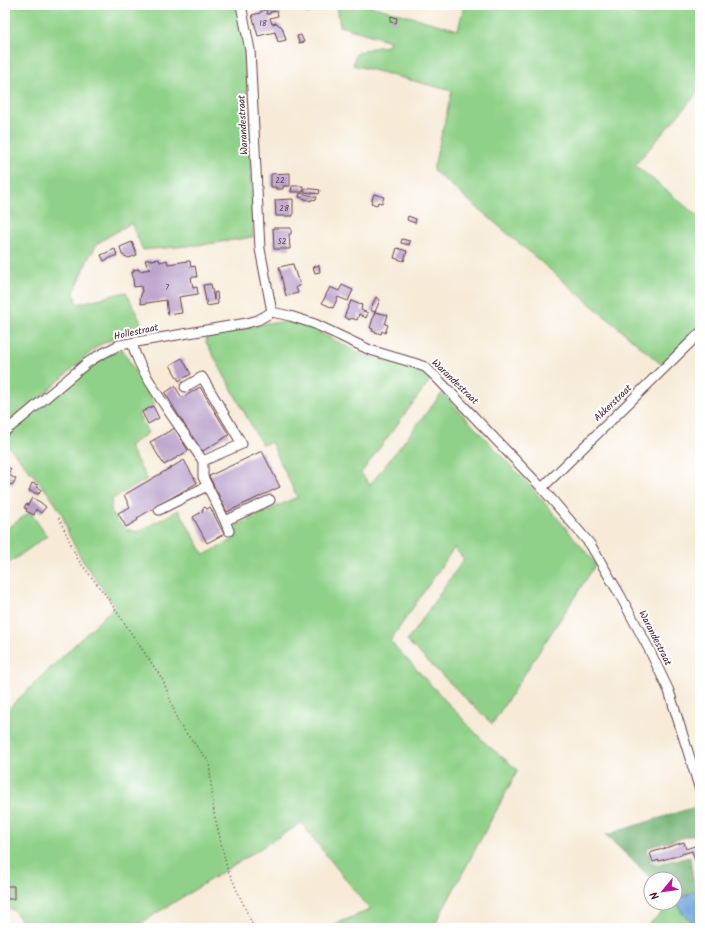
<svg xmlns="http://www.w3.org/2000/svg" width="705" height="933" font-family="Kalam,sans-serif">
  <rect width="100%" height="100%" fill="#fff"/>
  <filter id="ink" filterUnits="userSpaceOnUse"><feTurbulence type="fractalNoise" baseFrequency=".025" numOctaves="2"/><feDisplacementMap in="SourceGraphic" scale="8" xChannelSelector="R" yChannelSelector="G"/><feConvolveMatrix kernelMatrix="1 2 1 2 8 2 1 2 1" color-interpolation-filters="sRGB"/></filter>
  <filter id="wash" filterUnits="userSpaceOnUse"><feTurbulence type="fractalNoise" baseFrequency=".012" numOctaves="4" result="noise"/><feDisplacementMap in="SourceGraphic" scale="16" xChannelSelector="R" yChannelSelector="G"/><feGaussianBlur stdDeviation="0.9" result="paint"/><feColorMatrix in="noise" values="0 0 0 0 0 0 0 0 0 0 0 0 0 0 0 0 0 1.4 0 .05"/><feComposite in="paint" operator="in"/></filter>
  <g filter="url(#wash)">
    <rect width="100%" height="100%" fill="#f7ebd8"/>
    <g fill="#8fd188" stroke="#6c785a">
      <polygon points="5,5 236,5 244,37 249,116 253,237 208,244 143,250 131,223 98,243 88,259 74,293 77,304 126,292 145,331 118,337 99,345 40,398 5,425"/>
      <polygon points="337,5 365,5 401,14 458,30 464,5 473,5 474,6 479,5 700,5 700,90 635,165 700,218 700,327 662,365 433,170 452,91 353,65 356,54 372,48 388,46 390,41 340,26"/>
      <polygon points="291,322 313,329 363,355 418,369 431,379 361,473 370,485 442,393 532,488 596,564 492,724 407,641 464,559 454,548 390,641 485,743 518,770 433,928 325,928 370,910 301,823 133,928 28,928 13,910 6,907 5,894 5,712 115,606 82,560 69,535 62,514 49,494 5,442 5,437 105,357 122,349 155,405 138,414 148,433 129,446 147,479 112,499 111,510 117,521 126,529 138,532 179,510 204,555 236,538 236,526 297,497 271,442 262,445 206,342 207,336 217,335 267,323"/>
      <polygon points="30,512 47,536 5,566 5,530"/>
      <polygon points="675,901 678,903 682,913 689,919 696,928 645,928 672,903 675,903"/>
    </g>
    <polygon fill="#73b374" stroke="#5e6950" points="698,806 700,813 700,833 647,848 652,865 690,857 695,892 683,897 678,903 675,901 675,879 652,879 606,835"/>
    <polygon fill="#72a5de" stroke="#5e6284" points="700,889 700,928 696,928 689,919 682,913 678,903 683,897"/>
    <g id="blocks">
      <g fill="#baa1ca">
        <polygon points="264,5 273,5 274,8 266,10 267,14 270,14 270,12 277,11 278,16 270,18 272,24 276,23 282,27 286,40 278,42 275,32 258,36 252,15 260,13 260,12 265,10"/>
        <polygon points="311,5 312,10 304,12 303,7"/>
        <polygon points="391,16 397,18 396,23 390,22"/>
        <polygon points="301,35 304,42 299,43 297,36"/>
        <polygon points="290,173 290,186 283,186 283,189 276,189 276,187 271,187 271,174"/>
        <polygon points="292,186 303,186 303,192 291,192"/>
        <polygon points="305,188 320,190 319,194 304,192"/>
        <polygon points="300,193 317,197 316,200 312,199 311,201 299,197"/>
        <polygon points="374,194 384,197 382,203 378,202 377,205 371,203"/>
        <polygon points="293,199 293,216 276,216 275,200"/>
        <polygon points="408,216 416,219 415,223 407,220"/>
        <polygon points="273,228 291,228 291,234 289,234 290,249 274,249"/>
        <polygon points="402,239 410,241 409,245 401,243"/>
        <polygon points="132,242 137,255 129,258 122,255 120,247"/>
        <polygon points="397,248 407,251 404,261 394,258"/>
        <polygon points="115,249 117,255 104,261 101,255"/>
        <polygon points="151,259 151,260 159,259 160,262 167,260 168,264 188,261 190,261 191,267 195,266 197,277 191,277 193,288 197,287 198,294 179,297 182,313 168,315 166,300 141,304 140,298 142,292 141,286 134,287 132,272 134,272 133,270 139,269 139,271 151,269 147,266 145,260"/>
        <polygon points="293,264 297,278 298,278 300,286 296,287 298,293 286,296 279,267"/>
        <polygon points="319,265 320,272 315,273 313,267"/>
        <polygon points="211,284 214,300 214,293 217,292 218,304 207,306 203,285"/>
        <polygon points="342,285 353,290 348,301 338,297 333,308 322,303 330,287 339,291"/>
        <polygon points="376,297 380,300 375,312 370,310"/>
        <polygon points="351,301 362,305 361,310 368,313 366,318 359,314 357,320 351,318 350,320 344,317"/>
        <polygon points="375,312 388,315 385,324 388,325 385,333 382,331 381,334 372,331 373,329 370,328"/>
        <polygon points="182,358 191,374 179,381 170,365"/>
        <polygon points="175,386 182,398 200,387 229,435 201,452 165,393"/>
        <polygon points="153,406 159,418 148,424 142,412"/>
        <polygon points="175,428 188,451 164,465 150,442"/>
        <polygon points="262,451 280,487 227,512 209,476"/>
        <polygon points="184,460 197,483 137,518 138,520 126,527 118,513 130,507 124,495"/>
        <polygon points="5,465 11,469 7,474 16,479 12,485 5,482"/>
        <polygon points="32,483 38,485 37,487 41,489 39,494 29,491"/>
        <polygon points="32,498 40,502 46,507 41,513 36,509 34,515 26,511 27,509 24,508 26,504 28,505"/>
        <polygon points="205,507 207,509 210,507 224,534 207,543 193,517 203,511 202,509"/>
        <polygon points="684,842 686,849 700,844 700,877 692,851 659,861 659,860 653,862 650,853"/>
        <polygon points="6,886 14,886 14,899 7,899"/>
      </g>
    </g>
  </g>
  <g filter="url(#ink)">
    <use href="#blocks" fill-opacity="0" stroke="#643e45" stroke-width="1"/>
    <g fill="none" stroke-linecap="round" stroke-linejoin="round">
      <g stroke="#643e45" stroke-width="11">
        <g id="minor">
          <polyline points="241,5 250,50 260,249 272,312"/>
          <polyline points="272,312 290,316 315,324 370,350 414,363 425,367 435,376 542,488 590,544 620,595 649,649 669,691 700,790"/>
          <path d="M132 343C137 363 147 377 158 395 172 417 188 439 203 461L242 444 202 377 185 387"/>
          <polyline points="5,431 18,421 87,363 96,357 119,345 247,323 258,320 272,312"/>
          <polyline points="203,461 203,477 225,521 270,500"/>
          <polyline points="542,488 700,333"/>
          <polyline points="159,510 207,486"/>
          <polyline points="225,521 229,531"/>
        </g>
      </g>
      <polyline stroke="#643e45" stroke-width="1.5" stroke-dasharray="1 3" stroke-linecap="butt" points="59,518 78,560 104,593 163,680 179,724 209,762 214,813 227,868 254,928"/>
      <use href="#minor" stroke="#fff" stroke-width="9"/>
    </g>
  </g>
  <g text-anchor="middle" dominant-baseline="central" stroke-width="4" stroke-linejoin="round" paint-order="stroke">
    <g font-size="8" fill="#664053">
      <text x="263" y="23">18</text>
      <text x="280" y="180">22</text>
      <text x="284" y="208">28</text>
      <text x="282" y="241">52</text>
      <text x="167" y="287">7</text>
    </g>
    <g font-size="10" fill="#4a1f2b" stroke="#fff">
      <text transform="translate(243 125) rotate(-93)">Warandestraat</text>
      <text transform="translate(136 332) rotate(-12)">Hollestraat</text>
      <text transform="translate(455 382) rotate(44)">Warandestraat</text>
      <text transform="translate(613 403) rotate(-44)">Akkerstraat</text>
      <text transform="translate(655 638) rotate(63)">Warandestraat</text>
    </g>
  </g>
  <rect width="705" height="933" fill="none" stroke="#fff" stroke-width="20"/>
  <g transform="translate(663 891) rotate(241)"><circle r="19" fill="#ffffff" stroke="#b7a5aa"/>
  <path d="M0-3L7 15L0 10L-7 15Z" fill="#b5179e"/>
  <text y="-6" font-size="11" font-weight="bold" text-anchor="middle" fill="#4a1f2b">N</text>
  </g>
</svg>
